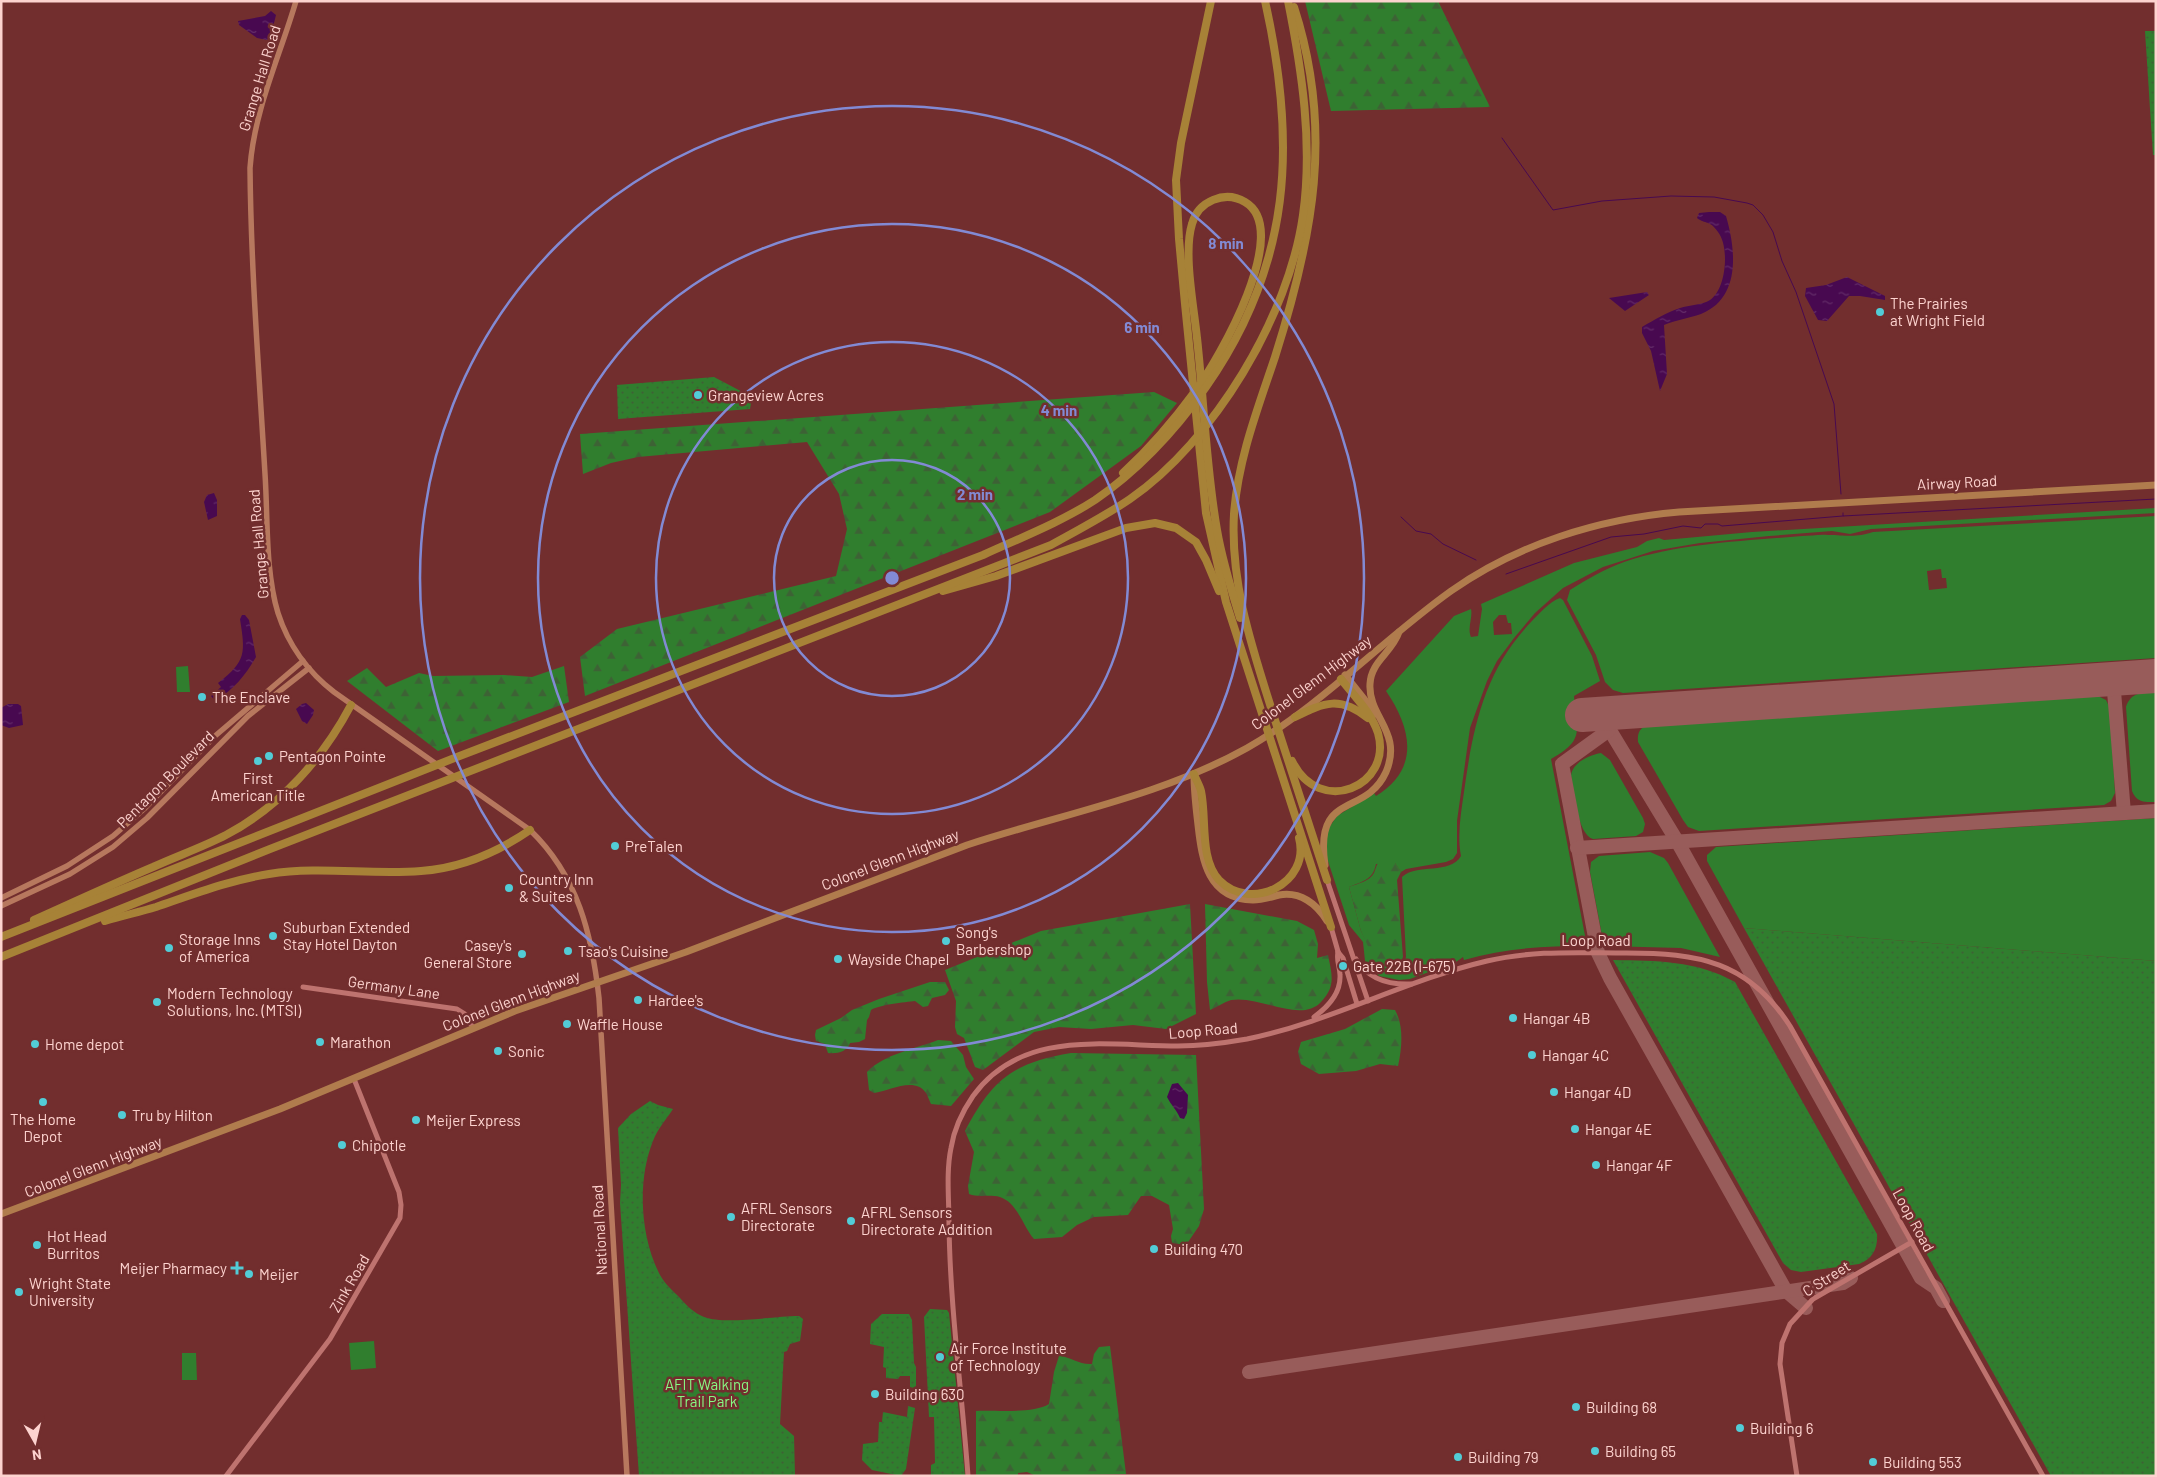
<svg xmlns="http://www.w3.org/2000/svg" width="2157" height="1477" font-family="Barlow,sans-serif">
  <defs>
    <pattern id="forest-firs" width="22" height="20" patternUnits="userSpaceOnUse" patternTransform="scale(1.25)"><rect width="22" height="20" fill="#307e2e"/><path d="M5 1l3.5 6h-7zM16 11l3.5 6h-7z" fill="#3d6235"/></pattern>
    <pattern id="park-dots" width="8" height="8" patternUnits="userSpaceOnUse" patternTransform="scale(1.25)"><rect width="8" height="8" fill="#307e2e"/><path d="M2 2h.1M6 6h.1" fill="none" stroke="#3d6235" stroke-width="1.8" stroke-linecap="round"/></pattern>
    <pattern id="water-ripples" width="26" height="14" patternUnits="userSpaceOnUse" patternTransform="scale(1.25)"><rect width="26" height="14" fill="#480950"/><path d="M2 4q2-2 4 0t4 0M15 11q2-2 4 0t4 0" fill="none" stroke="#632c68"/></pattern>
  </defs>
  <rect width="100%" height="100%" fill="#722e2e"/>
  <g fill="#307e2e" fill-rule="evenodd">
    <path d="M2156 508V513L1871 529 1850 534 1832 531 1769 536 1700 543 1653 551 1603 567 1563 588 1535 613 1514 638 1497 661 1487 681 1470 728 1457 821V853L1453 859 1446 862 1406 869 1401 872 1395 863 1376 864C1373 880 1363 881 1349 887L1361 931 1381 969 1402 968 1406 957 1402 877C1417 863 1450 875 1461 856 1457 835 1461 813 1464 792 1473 727 1484 671 1531 622 1539 614 1549 602 1560 598L1563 600 1592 656 1600 681 1574 696C1577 732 1585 740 1551 759L1587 946C1545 946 1505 948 1464 960L1463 957 1456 962 1410 979 1399 980 1379 976 1365 961 1363 942 1349 925 1325 852 1328 829 1337 816 1374 793 1376 796C1420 769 1412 729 1386 691L1454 616 1471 609C1473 618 1467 628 1471 637L1478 636 1482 609 1481 604 1574 563 1637 547 1647 541 1659 538 1664 540 1752 532ZM1499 615H1506L1508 623H1511L1512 634 1494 635 1493 622Z"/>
    <path d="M2156 516V658L1623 693 1613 690 1605 682 1596 655 1567 600 1570 590C1587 579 1605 569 1624 562 1680 543 1743 541 1802 536 1810 536 1820 534 1828 535 1847 535 1855 538 1873 532ZM1941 569 1942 578H1946L1947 588 1929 590 1927 571Z"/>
    <polygon points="188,666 190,692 177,692 176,667"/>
    <path d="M2156 692V802C2144 802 2137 803 2132 791L2126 707C2131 692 2141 693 2156 692Z"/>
    <path d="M2098 696 2106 700 2110 708 2115 793 2111 801 2104 805 1699 831 1688 827 1683 820 1638 742C1637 733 1640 728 1647 725Z"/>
    <path d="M1601 753 1610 760 1643 818 1645 824 1643 832 1636 836 1593 839C1577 834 1574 791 1571 776 1572 763 1589 755 1601 753Z"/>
    <polygon points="2156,818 2156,961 1744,928 1707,861 1707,855 1716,847"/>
    <polygon points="1650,852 1664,858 1668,863 1720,957 1681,948 1604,946 1590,872 1591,862 1599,856"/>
    <polygon points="374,1341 376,1368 351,1370 349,1343"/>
    <polygon points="182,1353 196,1353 197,1380 182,1380"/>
  </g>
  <g fill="url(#forest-firs)">
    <polygon points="1305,1 1438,1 1490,107 1331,111"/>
    <polygon points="1154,392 1177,403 1141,446 1050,512 585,696 580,657 617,629 836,576 847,529 839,494 807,442 638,457 611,463 583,474 580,434"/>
    <polygon points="564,666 569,702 438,751 347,681 367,668 386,687 419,673 433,676 504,675 532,677"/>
    <path d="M1382 859 1395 863 1401 872 1397 880 1403 957 1399 967 1381 969 1377 966 1361 931 1349 887C1357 884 1370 881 1374 873 1377 866 1376 864 1382 859Z"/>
    <polygon points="1190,904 1196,1014 1166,1029 1133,1025 1091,1029 1059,1027 1034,1032 983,1070 975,1067 964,1038 957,1034 955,1027 956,1001 945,970 1041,931"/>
    <path d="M1205 904 1297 921 1314 930 1318 944 1317 958 1328 955C1332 975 1336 986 1321 1002 1300 1024 1260 995 1231 1000 1224 1002 1217 1007 1210 1010L1207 982Z"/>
    <path d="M930 982H945L949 990 945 995 932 998 928 1006 923 1007 915 1001C905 1002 878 1005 871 1010L869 1017 867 1020 865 1039 859 1042 850 1043C847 1052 837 1054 828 1053L825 1044 816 1041 815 1035 816 1030 841 1018 852 1010 879 999Z"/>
    <path d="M1382 1009 1395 1010C1404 1026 1402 1048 1398 1066L1380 1064 1356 1071 1319 1074 1301 1064 1298 1052 1301 1042 1345 1029Z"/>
    <path d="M938 1040 951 1041 963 1055 966 1067 974 1079 951 1106 931 1104C929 1100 928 1096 926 1093 915 1076 889 1091 874 1093L869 1090 867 1072C884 1054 915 1049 938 1040Z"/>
    <path d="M1071 1053 1196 1055 1204 1209 1199 1226 1186 1245 1172 1243 1171 1236 1173 1229 1169 1205 1152 1196H1141L1128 1215 1094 1217 1077 1225 1062 1237 1034 1239C1023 1227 1018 1203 1000 1197 989 1194 979 1198 969 1194L968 1186 974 1152 965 1131C992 1080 1012 1063 1071 1053Z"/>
    <path d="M1110 1346 1126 1474 1036 1476 1027 1472 1018 1473V1476H976V1411C996 1410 1033 1414 1049 1404L1054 1372 1059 1356C1072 1357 1079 1365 1092 1364L1094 1354 1099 1347Z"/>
  </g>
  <g fill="url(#park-dots)">
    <polygon points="2145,31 2156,31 2156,155 2153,155"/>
    <polygon points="714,377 752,397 750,409 618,419 617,385"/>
    <polygon points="1744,928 2156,961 2156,1476 2051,1476"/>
    <path d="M1613 960C1656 961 1696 960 1735 982L1877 1234C1878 1248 1873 1259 1859 1264L1801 1272 1791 1270 1783 1263Z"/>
    <path d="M650 1101 658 1105 673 1109C666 1120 658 1128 653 1141 637 1180 640 1237 660 1275 665 1284 673 1291 680 1298 687 1306 694 1313 704 1317 725 1325 774 1316 799 1316L803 1319 800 1341 790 1344 787 1351 784 1352 780 1424 794 1436 795 1476H639L620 1203 621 1185 618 1128 631 1114Z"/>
    <polygon points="930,1309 947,1310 949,1313 965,1476 931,1476 931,1465 935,1463 934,1417 929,1417 924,1317"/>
    <polygon points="882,1314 909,1314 912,1320 914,1363 916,1367 916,1386 914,1388 910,1387 910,1376 900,1376 898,1379 886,1378 886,1368 883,1367 884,1347 870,1344 871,1324"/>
    <polygon points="908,1406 915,1408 906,1469 901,1476 872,1470 862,1460 863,1444 878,1442 879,1422 882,1422 883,1412 907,1417"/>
  </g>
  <g fill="url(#water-ripples)">
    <polygon points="271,11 276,15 271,35 267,40 257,38 239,25 238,21 265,16"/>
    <path d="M1709 212H1720L1726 216C1736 250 1741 298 1701 314 1689 318 1676 320 1664 325L1667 374 1660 391 1651 351 1642 333V327C1654 320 1667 312 1680 308 1689 305 1702 305 1710 300 1726 290 1730 247 1718 232 1709 219 1706 225 1697 218L1699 213Z"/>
    <polygon points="1847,277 1885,296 1885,300 1860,296 1849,296 1827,321 1818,320 1805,296 1806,288 1826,285"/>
    <polygon points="1647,292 1649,295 1625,311 1609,298"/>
    <polygon points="214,493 217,500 217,516 208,520 204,502 207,495"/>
    <path d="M242 615H245L249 620 256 657C245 676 234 689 215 701L211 696 221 687 218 683C247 661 245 652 240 619Z"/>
    <polygon points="306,703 314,710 313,715 307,724 302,721 296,709 302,704"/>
    <polygon points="8,704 18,704 21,706 23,725 9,728 1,725 1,708"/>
    <path d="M1178 1083 1188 1095 1187 1113 1184 1119 1180 1118C1176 1109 1171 1105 1167 1097L1172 1084Z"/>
  </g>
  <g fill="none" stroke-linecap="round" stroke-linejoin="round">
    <g stroke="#480950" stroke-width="1">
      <polyline points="1502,138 1553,210 1602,201 1671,196 1714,197 1747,203 1753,205 1763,215 1773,232 1782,261 1796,292 1834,404 1841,494"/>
      <polyline points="1843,513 1843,516 2156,499"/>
      <polyline points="1401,517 1416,531 1431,534 1443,544 1476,560"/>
      <polyline points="1506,574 1611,537 1644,534 1683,526 1701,528 1705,524 1718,524 1722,526 1843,516"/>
    </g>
    <g stroke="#985c5a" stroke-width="14">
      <polyline points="2113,679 2124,813"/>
      <polyline points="1600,714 1677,841 1921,1278 1936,1288 1943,1301"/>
      <polyline points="1609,730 1562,764 1598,953 1610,978 1786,1291 1806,1308"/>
      <polyline points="1577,848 2156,811"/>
      <polyline points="1249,1372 1843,1283 1851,1278"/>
    </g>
    <polyline stroke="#985c5a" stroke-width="34" points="1582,715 2156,676"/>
    <g stroke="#be736f" stroke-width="5">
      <polyline points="1327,880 1368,1001"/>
      <polyline points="1331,927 1339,955"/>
      <polyline points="1338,952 1343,958 1357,1004"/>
      <path d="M1356 959C1368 979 1388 985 1411 984"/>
      <polyline points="303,987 457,1009 465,1014 473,1028"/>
      <path d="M1314 1017C1328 1007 1341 994 1340 975 1340 967 1336 961 1338 952"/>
      <polyline points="226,1476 330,1339 400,1218 401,1205 399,1192 354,1079"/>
      <path d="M968 1476C962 1392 950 1308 949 1224 949 1199 946 1172 951 1148 954 1129 962 1112 973 1096 1022 1028 1106 1046 1178 1046 1201 1046 1224 1043 1247 1039 1330 1022 1406 980 1487 961 1533 950 1579 953 1626 953 1698 953 1748 961 1790 1026L2043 1476"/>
      <polyline points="1797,1476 1780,1364 1782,1343 1790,1324 1813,1299 1912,1242"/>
    </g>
    <g stroke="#b7785e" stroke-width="5.5">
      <path d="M296 1C280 56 254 110 250 168 251 270 259 372 265 474 268 518 265 570 278 613 288 644 308 672 334 692L530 830C578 876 592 935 599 998L627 1476"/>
      <polyline points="1,898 67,866 113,836 144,809 215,736 303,661"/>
      <polyline points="1,906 70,874 113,847 147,818 248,716 309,668"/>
    </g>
    <g stroke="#b07c4d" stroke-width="7">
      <polyline points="1345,675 1376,714"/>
      <path d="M1194 775C1194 792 1196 808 1198 825 1202 861 1208 899 1253 900 1262 900 1271 897 1279 895 1300 891 1317 904 1327 921"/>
      <path d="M1325 865C1314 790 1365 818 1386 772 1403 732 1368 717 1370 684 1371 661 1392 653 1399 632"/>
      <path d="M1 1214 280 1109 515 1011 686 952 967 845C1061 814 1159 797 1247 748 1321 706 1381 641 1451 591 1518 544 1598 519 1679 512L2156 485"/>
    </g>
    <g stroke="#a78237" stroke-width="8">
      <polyline points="1211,1 1181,143 1176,180 1179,239 1185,304 1206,513 1226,602 1331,927"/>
      <path d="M1294 7C1334 130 1313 237 1275 357 1258 408 1238 459 1234 514 1230 585 1253 650 1274 717 1292 771 1309 826 1327 880"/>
      <path d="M1123 473C1150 448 1174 420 1196 390 1219 359 1293 230 1245 202 1225 190 1198 201 1192 224 1183 253 1194 307 1197 338 1204 402 1206 467 1217 530 1222 560 1231 589 1240 618"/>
      <polyline points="943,591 996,576 1126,528 1155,523 1176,528 1196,542 1206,560 1219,591"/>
      <path d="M1295 717C1325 702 1340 696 1368 718"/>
      <path d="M1292 761C1320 818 1393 786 1378 733 1371 712 1354 696 1341 679"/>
      <path d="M1194 774C1196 780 1200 786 1201 791 1207 819 1199 858 1219 880 1251 913 1311 883 1299 838"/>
      <path d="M34 920C74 902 113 884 153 867 177 856 203 847 226 835 281 806 323 758 351 705"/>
      <path d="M105 921C122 916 139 912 156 907 194 894 230 880 269 874 320 866 370 875 421 871 461 868 498 852 530 830"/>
      <path d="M1 937 457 757 983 555C1020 538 1061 522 1095 500 1139 470 1175 431 1206 387 1292 264 1297 144 1265 1"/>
      <path d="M1 957 270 849 1051 545C1078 530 1105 516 1130 499 1214 441 1289 316 1303 215 1313 144 1302 71 1288 1"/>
    </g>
  </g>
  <g fill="none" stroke="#828ad4" stroke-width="2.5">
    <circle cx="892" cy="578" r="118"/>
    <circle cx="892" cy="578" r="236"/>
    <circle cx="892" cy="578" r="354"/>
    <circle cx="892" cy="578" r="472"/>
  </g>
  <g fill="#52ccd6" stroke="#722e2e" stroke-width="2">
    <circle cx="1880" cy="312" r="5"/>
    <circle cx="698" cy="395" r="5"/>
    <circle cx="202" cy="697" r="5"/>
    <circle cx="269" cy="756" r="5"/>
    <circle cx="258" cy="761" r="5"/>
    <circle cx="615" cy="846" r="5"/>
    <circle cx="509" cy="888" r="5"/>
    <circle cx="273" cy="936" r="5"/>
    <circle cx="946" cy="941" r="5"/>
    <circle cx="169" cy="948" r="5"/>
    <circle cx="568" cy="951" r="5"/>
    <circle cx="522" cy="954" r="5"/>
    <circle cx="838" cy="959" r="5"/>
    <circle cx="1343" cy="966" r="5"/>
    <circle cx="638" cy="1000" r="5"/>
    <circle cx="157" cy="1002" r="5"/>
    <circle cx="1513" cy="1018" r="5"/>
    <circle cx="567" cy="1024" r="5"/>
    <circle cx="320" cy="1042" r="5"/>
    <circle cx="35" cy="1044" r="5"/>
    <circle cx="498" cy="1051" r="5"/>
    <circle cx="1532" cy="1055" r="5"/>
    <circle cx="1554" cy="1092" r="5"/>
    <circle cx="43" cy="1102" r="5"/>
    <circle cx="122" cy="1115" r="5"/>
    <circle cx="416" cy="1120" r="5"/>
    <circle cx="1575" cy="1129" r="5"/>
    <circle cx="342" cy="1145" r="5"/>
    <circle cx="1596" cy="1165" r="5"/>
    <circle cx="731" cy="1217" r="5"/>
    <circle cx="851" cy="1221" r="5"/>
    <circle cx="37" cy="1245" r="5"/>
    <circle cx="1154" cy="1249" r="5"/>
    <path d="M234.5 1260.5h5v5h5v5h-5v5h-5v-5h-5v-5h5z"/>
    <circle cx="249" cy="1274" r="5"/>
    <circle cx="19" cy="1292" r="5"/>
    <circle cx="940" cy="1357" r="5"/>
    <circle cx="875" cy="1394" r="5"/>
    <circle cx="1576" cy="1407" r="5"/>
    <circle cx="1740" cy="1428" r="5"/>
    <circle cx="1595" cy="1451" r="5"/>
    <circle cx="1458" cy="1457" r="5"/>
    <circle cx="1873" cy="1462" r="5"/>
  </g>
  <g text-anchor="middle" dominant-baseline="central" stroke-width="5" stroke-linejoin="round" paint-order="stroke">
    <g font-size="15" fill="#fdd3cf" stroke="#722e2e">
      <text transform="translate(259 78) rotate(-73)">Grange Hall Road</text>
      <text transform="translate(1957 482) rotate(-3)">Airway Road</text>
      <text transform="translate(258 544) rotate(-95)">Grange Hall Road</text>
      <text transform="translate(1311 682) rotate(-37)">Colonel Glenn Highway</text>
      <text transform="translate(165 779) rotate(-45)">Pentagon Boulevard</text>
      <text transform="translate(890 859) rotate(-21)">Colonel Glenn Highway</text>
      <text x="1596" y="940">Loop Road</text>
      <text transform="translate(394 987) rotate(8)">Germany Lane</text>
      <text transform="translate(511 1000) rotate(-21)">Colonel Glenn Highway</text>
      <text transform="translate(1203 1030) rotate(-5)">Loop Road</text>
      <text transform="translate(93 1166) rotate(-21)">Colonel Glenn Highway</text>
      <text transform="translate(1914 1220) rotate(61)">Loop Road</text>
      <text transform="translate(599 1230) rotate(-93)">National Road</text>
      <text transform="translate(1826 1278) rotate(-32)">C Street</text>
      <text transform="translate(349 1283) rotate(-60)">Zink Road</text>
    </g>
    <g font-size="15" fill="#fdd3cf" stroke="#722e2e" text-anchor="start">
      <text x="1890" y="303">The Prairies<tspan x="1890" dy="17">at Wright Field</tspan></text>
      <text x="708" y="395">Grangeview Acres</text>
      <text x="212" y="697">The Enclave</text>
      <text x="279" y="756">Pentagon Pointe</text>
      <text x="258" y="778" text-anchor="middle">First<tspan x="258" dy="17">American Title</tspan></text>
      <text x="625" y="846">PreTalen</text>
      <text x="519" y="879">Country Inn<tspan x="519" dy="17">&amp; Suites</tspan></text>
      <text x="283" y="927">Suburban Extended<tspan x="283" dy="17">Stay Hotel Dayton</tspan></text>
      <text x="956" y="932">Song's<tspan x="956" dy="17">Barbershop</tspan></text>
      <text x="179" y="939">Storage Inns<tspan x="179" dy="17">of America</tspan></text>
      <text x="512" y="945" text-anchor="end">Casey's<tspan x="512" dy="17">General Store</tspan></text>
      <text x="578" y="951">Tsao's Cuisine</text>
      <text x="848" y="959">Wayside Chapel</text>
      <text x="1353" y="966">Gate 22B (I-675)</text>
      <text x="167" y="993">Modern Technology<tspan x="167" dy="17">Solutions, Inc. (MTSI)</tspan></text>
      <text x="648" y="1000">Hardee's</text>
      <text x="1523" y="1018">Hangar 4B</text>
      <text x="577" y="1024">Waffle House</text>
      <text x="330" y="1042">Marathon</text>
      <text x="45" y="1044">Home depot</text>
      <text x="508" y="1051">Sonic</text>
      <text x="1542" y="1055">Hangar 4C</text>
      <text x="1564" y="1092">Hangar 4D</text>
      <text x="132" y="1115">Tru by Hilton</text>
      <text x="43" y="1119" text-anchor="middle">The Home<tspan x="43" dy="17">Depot</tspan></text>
      <text x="426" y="1120">Meijer Express</text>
      <text x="1585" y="1129">Hangar 4E</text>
      <text x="352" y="1145">Chipotle</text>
      <text x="1606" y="1165">Hangar 4F</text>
      <text x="741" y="1208">AFRL Sensors<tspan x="741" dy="17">Directorate</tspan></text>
      <text x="861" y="1212">AFRL Sensors<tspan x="861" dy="17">Directorate Addition</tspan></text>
      <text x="47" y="1236">Hot Head<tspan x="47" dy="17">Burritos</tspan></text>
      <text x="1164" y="1249">Building 470</text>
      <text x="227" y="1268" text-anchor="end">Meijer Pharmacy</text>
      <text x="259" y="1274">Meijer</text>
      <text x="29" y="1283">Wright State<tspan x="29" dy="17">University</tspan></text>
      <text x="950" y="1348">Air Force Institute<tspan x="950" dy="17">of Technology</tspan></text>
      <text x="885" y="1394">Building 630</text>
      <text x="1586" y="1407">Building 68</text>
      <text x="1750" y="1428">Building 6</text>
      <text x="1605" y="1451">Building 65</text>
      <text x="1468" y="1457">Building 79</text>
      <text x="1883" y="1462">Building 553</text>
    </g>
    <g font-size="15" fill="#87f983" stroke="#722e2e">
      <text x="707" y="1384">AFIT Walking<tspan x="707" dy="17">Trail Park</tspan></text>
    </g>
  </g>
  <circle cx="892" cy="578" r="8" fill="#828ad4" stroke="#722e2e" stroke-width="2.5"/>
  <g font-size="15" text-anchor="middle" font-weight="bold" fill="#828ad4" stroke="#722e2e" stroke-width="5" stroke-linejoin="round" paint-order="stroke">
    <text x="1226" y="249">8 min</text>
    <text x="1142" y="333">6 min</text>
    <text x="1059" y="416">4 min</text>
    <text x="975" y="500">2 min</text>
  </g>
  <rect width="2157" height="1477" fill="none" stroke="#fdd3cf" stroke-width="5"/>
  <g transform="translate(35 1442) rotate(172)" stroke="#722e2e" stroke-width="4" paint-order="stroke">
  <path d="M0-4L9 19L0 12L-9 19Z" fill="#fdd3cf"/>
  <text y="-8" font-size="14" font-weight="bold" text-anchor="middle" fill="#fdd3cf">N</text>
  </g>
</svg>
